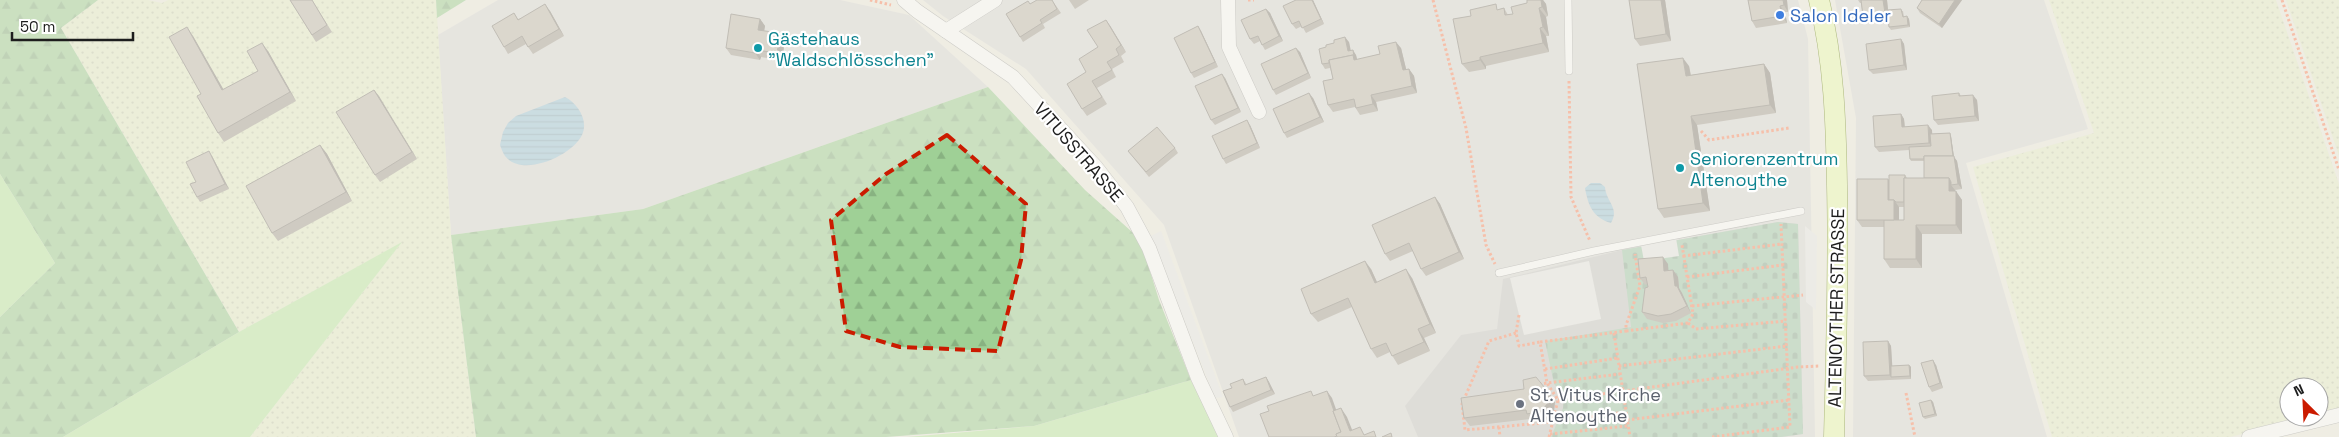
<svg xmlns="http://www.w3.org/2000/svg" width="2339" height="437" font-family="'Space Grotesk',sans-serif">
  <defs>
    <pattern id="farmland-dots" width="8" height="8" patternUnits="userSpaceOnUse" patternTransform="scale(1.25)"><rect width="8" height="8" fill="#e8efcd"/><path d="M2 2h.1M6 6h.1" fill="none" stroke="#c7ccb0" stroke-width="1.8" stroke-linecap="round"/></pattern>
    <pattern id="forest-firs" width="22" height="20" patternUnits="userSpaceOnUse" patternTransform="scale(1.25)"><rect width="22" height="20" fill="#9fd096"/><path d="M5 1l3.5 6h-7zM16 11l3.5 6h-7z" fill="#88b281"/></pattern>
    <pattern id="cemetery-stones" width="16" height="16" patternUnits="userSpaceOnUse" patternTransform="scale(1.25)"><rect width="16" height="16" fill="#a3c9ae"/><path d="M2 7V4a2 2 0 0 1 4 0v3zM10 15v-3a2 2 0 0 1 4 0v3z" fill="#8cac95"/></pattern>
    <pattern id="water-rules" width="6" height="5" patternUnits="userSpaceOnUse" patternTransform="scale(1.25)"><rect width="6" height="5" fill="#a1c9de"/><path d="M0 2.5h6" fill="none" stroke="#8aacbe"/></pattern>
  </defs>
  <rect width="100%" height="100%" fill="#efede3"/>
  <g fill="#dcdbda">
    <polygon points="498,0 840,0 909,15 988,87 643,209 451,235 438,35"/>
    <polygon points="923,0 1798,0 1808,39 1815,437 1239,437 1164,225 1026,69 943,16"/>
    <polygon points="1835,0 2044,0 2088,129 1966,163 2047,437 1853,437 1856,118"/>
  </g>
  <polygon fill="#cbcbcb" points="1778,222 1798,224 1803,434 1781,437 1418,437 1405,406 1461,335 1497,329 1503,279 1622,250"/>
  <g fill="url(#farmland-dots)">
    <polygon points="98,0 148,0 162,3 168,0 436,0 451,235 476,437 250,437 401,243 239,332 61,28"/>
    <polygon points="2049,0 2276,0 2339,184 2339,411 2319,416 2319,387 2289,387 2289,417 2315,417 2230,437 2052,437 1973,167 2094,133"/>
    <polygon points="2286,0 2339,0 2339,156"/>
  </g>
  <g fill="#bfeba7">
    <polygon points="0,174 55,263 0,317"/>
    <polygon points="402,242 250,437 63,437 239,332"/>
    <polygon points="1191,380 1219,437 907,437 1034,426"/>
  </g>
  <g fill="url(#forest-firs)">
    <polygon points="0,0 98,0 61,28 239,332 63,437 0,437 0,317 55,263 0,174"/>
    <polygon points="436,0 466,0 437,18"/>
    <polygon points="988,87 1085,190 1140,239 1159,300 1191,380 1034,426 886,437 476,437 451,235 643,209"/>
  </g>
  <polygon fill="url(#cemetery-stones)" points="1778,222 1798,224 1803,434 1781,437 1551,437 1563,408 1564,395 1554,384 1545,341 1631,327 1622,250"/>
  <g fill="#e9e9e9">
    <polygon points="1805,226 1817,236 1816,310 1806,302"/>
    <polygon points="1161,231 1223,397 1215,398 1151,236"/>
    <polygon points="1676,238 1679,256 1644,261 1641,245"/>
    <polygon points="1589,261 1601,319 1524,335 1510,278"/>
  </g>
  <g fill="url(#water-rules)">
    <path d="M565 97C577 103 589 120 582 135 572 156 522 178 505 156 503 153 501 148 500 145L503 132 508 123 516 116Z"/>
    <path d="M1591 183H1600L1605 187C1606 202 1620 208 1611 223 1593 218 1588 205 1585 188Z"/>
  </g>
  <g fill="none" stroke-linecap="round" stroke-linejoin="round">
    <g stroke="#a4a4a4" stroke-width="8">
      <g id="service">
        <polyline points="1568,0 1569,71"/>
        <polyline points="1499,273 1594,251 1801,211"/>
      </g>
    </g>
    <g stroke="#a4a4a4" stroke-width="15">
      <g id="minor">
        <polyline points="904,0 917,11 1013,77 1096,167 1127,207 1149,248 1198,378 1226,437"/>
        <polyline points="1228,0 1229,47 1259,112"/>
        <polyline points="946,31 995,0"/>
        <polyline points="2249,437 2339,415"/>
      </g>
    </g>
    <g stroke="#5b7801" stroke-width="21">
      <path id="secondary" d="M1819 0C1834 61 1836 123 1837 185 1839 269 1836 353 1834 437"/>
    </g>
    <g stroke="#ff8964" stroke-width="3" stroke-dasharray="2.5 2.5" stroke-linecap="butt">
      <polyline points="870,0 891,5"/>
      <polyline points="1248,0 1254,0"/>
      <polyline points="1433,0 1466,128 1486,245 1495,264"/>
      <polyline points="2282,0 2339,170"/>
      <polyline points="1569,81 1571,197 1590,241"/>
      <polyline points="1701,131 1709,140 1789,128"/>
      <polyline points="1683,256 1782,244"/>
      <polyline points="1687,277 1783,265"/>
      <polyline points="1692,306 1803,295"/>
      <polyline points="1519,315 1516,333 1519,346 1540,342"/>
      <polyline points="1688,323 1696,329 1786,321"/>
      <polyline points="1626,331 1688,323 1693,314 1682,245"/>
      <polyline points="1516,333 1489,341 1462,404 1465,430 1553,422 1626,412"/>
      <polyline points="1614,333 1630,437"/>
      <polyline points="1619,366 1787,346"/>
      <polyline points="1545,369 1618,358"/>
      <polyline points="1539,384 1620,374"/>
      <polyline points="1906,393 1915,437"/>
      <polyline points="1558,400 1798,367 1820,366"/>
      <polyline points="1627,420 1789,400"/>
      <polyline points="1499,427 1500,437"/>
      <polyline points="1550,434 1628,426"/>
      <polyline points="1549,437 1558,400 1547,383 1540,342 1626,331 1626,325 1640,286 1635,254"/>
      <polyline points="1712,437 1790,427 1781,224"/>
    </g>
    <use href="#service" stroke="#fff" stroke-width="7"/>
    <use href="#minor" stroke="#fff" stroke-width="14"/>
    <use href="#secondary" stroke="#eefcb4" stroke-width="20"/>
  </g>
  <g fill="#a9a299" fill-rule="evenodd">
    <polygon points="290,0 312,0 332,32 316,42"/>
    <polygon points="1052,0 1061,13 1043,24 1045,28 1023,42 1020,37 1030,4"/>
    <polygon points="1069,0 1089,0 1075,9"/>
    <polygon points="1313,0 1324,24 1306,33 1302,26 1296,29 1292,24"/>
    <polygon points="1527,0 1543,0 1546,4 1548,16 1546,17 1549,36 1546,36 1549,52 1486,66 1486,69 1469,72 1462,64 1500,9 1504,8 1508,15 1513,14 1527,3"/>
    <polygon points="1629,0 1665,0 1671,41 1640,46 1635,39"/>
    <polygon points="1748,0 1787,0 1788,12 1785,12 1787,23 1756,28 1752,21"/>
    <polygon points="1858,0 1887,0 1888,10 1903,11 1904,17 1907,16 1909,19 1910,27 1891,30 1889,27 1888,20 1868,23 1863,16 1861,3 1860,3"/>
    <polygon points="1922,0 1962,0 1942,28 1920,13 1917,8"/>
    <polygon points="1266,9 1270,13 1283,41 1265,50 1260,41 1254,44 1250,39"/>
    <polygon points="550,11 564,36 533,54 526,44 508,54 504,47 514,13 518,19"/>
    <polygon points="760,19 765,26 764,31 780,33 785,40 782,60 761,57 760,60 731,55 726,48"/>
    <polygon points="1106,20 1126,52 1121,56 1124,62 1112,69 1116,77 1097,88 1107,104 1087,116 1082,109 1086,72 1098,47"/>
    <polygon points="1198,26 1201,31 1218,67 1194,78 1191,73"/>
    <polygon points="193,36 223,90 258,71 268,51 296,101 224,142 218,133 201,94"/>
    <polygon points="1901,39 1904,44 1907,70 1873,74 1869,70"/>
    <polygon points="1349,42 1350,51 1356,55 1357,60 1401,48 1406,69 1409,69 1414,76 1417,93 1376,102 1378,111 1360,115 1355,107 1333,112 1328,105 1333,79 1330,68 1325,69 1322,64 1326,47 1334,43"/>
    <polygon points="1300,52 1311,78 1276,95 1273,90"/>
    <polygon points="1764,64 1770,73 1776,113 1697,125 1710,211 1664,218 1658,209 1689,66 1691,75"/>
    <polygon points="1225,78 1241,112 1215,125 1211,120"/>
    <polygon points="374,90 417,159 380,182 375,175"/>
    <polygon points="1959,93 1961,96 1977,100 1979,121 1938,125 1934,120"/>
    <polygon points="1313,98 1324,122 1287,138 1284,133"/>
    <path d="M1901 114 1904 119 1905 127 1932 130V134L1950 133 1951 136 1954 157 1957 161 1962 189 1955 190V191L1962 200V234H1922V268H1890L1884 259V227H1862L1857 220 1888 179 1889 181 1905 175 1907 178H1924V161H1911L1910 159 1909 150 1879 152 1875 147ZM1899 207H1904V220H1899Z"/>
    <polygon points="1250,125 1260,148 1226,164 1223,159"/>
    <polygon points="320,145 327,154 352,201 278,241 272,233"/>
    <polygon points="1175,148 1178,153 1149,177 1128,151"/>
    <polygon points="212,156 229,189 200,202 197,197 196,182"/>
    <polygon points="1435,197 1440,204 1464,259 1426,276 1421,269 1413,251 1390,261 1385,254"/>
    <polygon points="1668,264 1668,271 1673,270 1678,277 1679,288 1682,293 1691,313 1676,321 1663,323 1647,319 1642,312 1648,287 1647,284 1645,285 1640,278"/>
    <polygon points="1371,269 1377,282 1412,278 1436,333 1424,338 1430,351 1398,365 1390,352 1377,358 1371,349 1352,307 1318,322 1311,314"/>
    <polygon points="1888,341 1891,346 1892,366 1909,365 1911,367 1911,379 1868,381 1864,376"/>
    <polygon points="1936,365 1943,388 1932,392 1929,387"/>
    <polygon points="1266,377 1269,382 1275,394 1233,412 1230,407 1232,388 1243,379 1247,385"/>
    <polygon points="1931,400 1933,402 1937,416 1925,419 1923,417"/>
    <polygon points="1555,401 1554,411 1547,420 1533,423 1530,419 1470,426 1464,418"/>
  </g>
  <g fill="#89847d">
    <polygon points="1312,0 1313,0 1324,24 1321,19"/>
    <polygon points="1541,0 1543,0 1546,4 1548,16 1542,7"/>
    <polygon points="1661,0 1665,0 1671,41 1666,34"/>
    <polygon points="1783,0 1787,0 1788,12 1784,5"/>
    <polygon points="1883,0 1887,0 1889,20 1885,13"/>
    <polygon points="1955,0 1962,0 1942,28 1939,24"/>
    <polygon points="545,4 550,11 564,36 559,29"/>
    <polygon points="1780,6 1785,12 1787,23 1782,16"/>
    <polygon points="1539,8 1546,17 1549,36 1543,27"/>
    <polygon points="1266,9 1270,13 1283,41 1279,36"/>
    <polygon points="1907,16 1909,19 1910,27 1908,25"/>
    <polygon points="760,19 765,26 763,37 758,30"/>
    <polygon points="1106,20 1111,27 1126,52 1121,45"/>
    <polygon points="1198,26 1201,31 1218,67 1215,62"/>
    <polygon points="187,27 193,36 229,99 222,90"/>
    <polygon points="1540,28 1546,36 1549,52 1543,43"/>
    <polygon points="780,33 785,40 782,60 777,53"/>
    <polygon points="1345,37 1349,42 1352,56 1348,51"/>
    <polygon points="1901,39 1904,44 1907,70 1904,65"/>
    <polygon points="1396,42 1401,48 1408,77 1403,70"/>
    <polygon points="262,43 268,51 296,101 290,92"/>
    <polygon points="1296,48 1300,52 1311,78 1308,73"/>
    <polygon points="756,50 761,57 760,60 755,53"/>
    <polygon points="1353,50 1356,55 1359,67 1354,60"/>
    <polygon points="1480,57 1486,66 1486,69 1480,60"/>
    <polygon points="1683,58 1689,66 1692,84 1686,76"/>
    <polygon points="1764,64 1770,73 1776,113 1770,105"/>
    <polygon points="1409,69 1414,76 1417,93 1412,86"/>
    <polygon points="1222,74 1225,78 1241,112 1238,108"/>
    <polygon points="374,90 379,96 417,159 412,152"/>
    <polygon points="1309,93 1313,98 1324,122 1320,117"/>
    <polygon points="1371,95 1376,102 1378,111 1373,104"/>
    <polygon points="1973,95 1977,100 1979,121 1975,116"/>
    <polygon points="1901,114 1904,119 1905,132 1902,127"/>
    <polygon points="1691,116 1697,125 1710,211 1703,203"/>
    <polygon points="1247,120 1250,125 1260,148 1257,143"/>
    <polygon points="1928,125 1932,130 1933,148 1929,143"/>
    <polygon points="1950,133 1951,136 1954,157 1957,161 1962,189 1958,184 1953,159"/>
    <polygon points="320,145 327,154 352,201 346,192"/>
    <polygon points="209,151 212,156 229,189 225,184"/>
    <polygon points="1949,178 1953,184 1951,185 1955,190 1955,200 1949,191"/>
    <polygon points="1888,179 1893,186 1893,202 1888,200"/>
    <polygon points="1956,191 1962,200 1962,234 1956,225"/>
    <polygon points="1435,197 1440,204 1464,259 1459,252"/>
    <polygon points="1894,200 1899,207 1899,227 1894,220"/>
    <polygon points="1916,225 1922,234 1922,268 1916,259"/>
    <polygon points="1663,257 1668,264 1669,278 1664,271"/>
    <polygon points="1365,261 1371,269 1381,291 1375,283"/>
    <polygon points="1406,269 1412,278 1436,333 1430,324"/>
    <polygon points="1673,270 1678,277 1679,288 1682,293 1691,313 1675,286"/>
    <polygon points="1418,329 1424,338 1430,351 1424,342"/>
    <polygon points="1888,341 1891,346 1893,377 1891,377 1890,375"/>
    <polygon points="1933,360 1936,365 1943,388 1940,383"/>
    <polygon points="1909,365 1911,367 1911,379 1910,376"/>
    <polygon points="1266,377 1269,382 1275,394 1271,390"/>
    <polygon points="1327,391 1332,398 1346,437 1342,434"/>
    <polygon points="1549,393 1555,401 1554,411 1547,420 1541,411"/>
    <polygon points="1931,400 1933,402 1937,416 1935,414"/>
    <polygon points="1341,408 1347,417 1355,437 1350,431"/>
  </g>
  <g fill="#c4bcb2" stroke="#89847d">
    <polygon points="290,0 312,0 327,25 312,35"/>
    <polygon points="1037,0 1052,0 1057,9 1040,20 1042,23 1020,37 1006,14 1028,1 1030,4"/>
    <polygon points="1296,0 1312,0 1321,19 1302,28 1299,21 1292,24 1283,6"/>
    <polygon points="1527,0 1541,0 1542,7 1539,8 1543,27 1540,28 1543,43 1480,57 1480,60 1462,64 1453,19 1471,16 1470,10 1496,4 1497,10 1504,8 1505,15 1513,14 1511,7 1527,3"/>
    <polygon points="1629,0 1661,0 1666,34 1635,39"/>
    <polygon points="1748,0 1783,0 1784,5 1780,6 1782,16 1752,21"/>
    <polygon points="1861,0 1883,0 1885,13 1863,16"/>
    <polygon points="1922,0 1955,0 1939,24 1917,8"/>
    <polygon points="545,4 559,29 528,47 522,36 504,47 492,26 514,13 518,20"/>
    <polygon points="1266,9 1279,36 1262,45 1258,36 1250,39 1241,20"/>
    <polygon points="1901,9 1903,17 1907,16 1908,25 1889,27 1887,10"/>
    <polygon points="731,14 760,19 758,30 780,33 777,53 756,50 755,53 726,48"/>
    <polygon points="1106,20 1121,45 1116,49 1119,55 1107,62 1112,70 1092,81 1102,97 1082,109 1067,84 1086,72 1079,59 1098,47 1087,30"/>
    <polygon points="1198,26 1215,62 1191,73 1174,38"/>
    <polygon points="187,27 222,90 258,71 247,51 262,43 290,92 218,133 197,96 201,94 169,37"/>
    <polygon points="1345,37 1348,51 1353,50 1354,57 1353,55 1329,60 1329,63 1322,64 1319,49 1326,47 1326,45 1334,43 1334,40"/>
    <polygon points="1901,39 1904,65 1869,70 1866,44"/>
    <polygon points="1396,42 1403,70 1409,69 1412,86 1371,95 1373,104 1356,108 1354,99 1328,105 1323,81 1333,79 1329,60 1353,55 1354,60 1380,54 1378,46"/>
    <polygon points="1296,48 1308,73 1273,90 1261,64"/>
    <polygon points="1683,58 1686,76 1764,64 1770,105 1691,116 1703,203 1658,209 1637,64"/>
    <polygon points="1222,74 1238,108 1211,120 1195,86"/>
    <polygon points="374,90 412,152 375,175 336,112"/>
    <polygon points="1309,93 1320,117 1284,133 1273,109"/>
    <polygon points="1959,93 1959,96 1973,95 1975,116 1934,120 1932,96"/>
    <polygon points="1901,114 1902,127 1928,125 1929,143 1875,147 1873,116"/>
    <polygon points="1247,120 1257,143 1223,159 1212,136"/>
    <polygon points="1157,127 1175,148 1146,172 1128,151"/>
    <polygon points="1950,133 1953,156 1924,156 1924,159 1910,159 1909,147 1931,146 1930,134"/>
    <polygon points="320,145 346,192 272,233 246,186"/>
    <polygon points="209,151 225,184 197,197 190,184 196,182 186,162"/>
    <polygon points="1924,156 1954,156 1958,184 1951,185 1951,182 1949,178 1924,178"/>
    <polygon points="1889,175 1905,175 1905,178 1904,178 1904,202 1896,202 1894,200 1889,200"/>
    <polygon points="1904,178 1949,178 1949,191 1956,191 1956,225 1916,225 1916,259 1884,259 1884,220 1904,220"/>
    <polygon points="1857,179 1888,179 1888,200 1894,200 1894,220 1857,220"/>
    <polygon points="1435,197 1459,252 1421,269 1409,243 1385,254 1372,225"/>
    <polygon points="1663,257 1664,271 1673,270 1675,286 1677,286 1687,306 1671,314 1658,316 1642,312 1645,288 1648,287 1646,277 1640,278 1638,259"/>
    <polygon points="1365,261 1375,283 1406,269 1430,324 1418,329 1424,342 1392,356 1386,343 1371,349 1348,298 1311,314 1301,289"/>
    <polygon points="1888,341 1890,375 1864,376 1863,342"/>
    <polygon points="1933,360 1940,383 1929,387 1921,363"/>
    <polygon points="1909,365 1910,376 1891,377 1891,366"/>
    <polygon points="1266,377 1271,390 1230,407 1223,391 1232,388 1230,384 1243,379 1245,385"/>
    <polygon points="1536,377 1549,393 1548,403 1541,411 1527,414 1526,410 1464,418 1461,398 1524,389 1523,380"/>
    <polygon points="1311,391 1313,396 1327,391 1334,411 1333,411 1341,432 1336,434 1337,436 1334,437 1269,437 1260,414 1269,411 1267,406"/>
    <polygon points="1931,400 1935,414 1923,417 1919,403"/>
    <polygon points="1341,408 1350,431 1360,427 1364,435 1374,431 1376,437 1337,437 1336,434 1341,432 1333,411"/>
    <polygon points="1391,433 1392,437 1382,437"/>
  </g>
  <path d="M0 0H2339V437H0ZM947 135 1026 204 1021 260 998 351 900 347 846 331 831 220 886 174Z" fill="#efede3" fill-opacity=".55" fill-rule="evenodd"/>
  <path fill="none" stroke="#cb1b00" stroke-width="4" stroke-dasharray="10 6" stroke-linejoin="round" d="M947 135 1026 204 1021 260 998 351 900 347 846 331 831 220 886 174Z"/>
  <circle fill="#3f7fe0" stroke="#fff" stroke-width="2" cx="1780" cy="15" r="5"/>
  <g fill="#0f9aa8" stroke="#fff" stroke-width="2">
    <circle cx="758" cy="48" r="5"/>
    <circle cx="1680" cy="168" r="5"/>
  </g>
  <circle fill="#6b7280" stroke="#fff" stroke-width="2" cx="1520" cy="404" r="5"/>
  <g text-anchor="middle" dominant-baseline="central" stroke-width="4.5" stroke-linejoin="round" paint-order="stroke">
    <g font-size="18" fill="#366cbe" stroke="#fff" text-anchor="start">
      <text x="1790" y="15">Salon Ideler</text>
    </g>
    <g font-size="18" fill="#0d838f" stroke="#fff" text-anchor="start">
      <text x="768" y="38">Gästehaus<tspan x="768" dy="21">"Waldschlösschen"</tspan></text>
      <text x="1690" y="158">Seniorenzentrum<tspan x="1690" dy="21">Altenoythe</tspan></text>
    </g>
    <g font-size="18" fill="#1d1d1d" stroke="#fff">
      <text transform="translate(1079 152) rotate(49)">VITUSSTRASSE</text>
      <text transform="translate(1836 308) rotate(-89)">ALTENOYTHER STRASSE</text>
    </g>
    <g font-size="18" fill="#5b616d" stroke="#fff" text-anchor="start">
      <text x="1530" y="394">St. Vitus Kirche<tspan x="1530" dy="21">Altenoythe</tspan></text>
    </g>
  </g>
  <g transform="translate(2304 402) rotate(336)"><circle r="24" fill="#ffffff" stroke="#a5a5a5"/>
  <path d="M0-4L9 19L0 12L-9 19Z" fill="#cb1b00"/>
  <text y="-8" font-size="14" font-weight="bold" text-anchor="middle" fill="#1d1d1d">N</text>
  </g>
  <path d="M12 32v8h121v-8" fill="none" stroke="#1d1d1d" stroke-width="2.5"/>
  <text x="20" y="32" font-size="15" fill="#1d1d1d" stroke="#ffffff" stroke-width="4" paint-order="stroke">50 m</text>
</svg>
